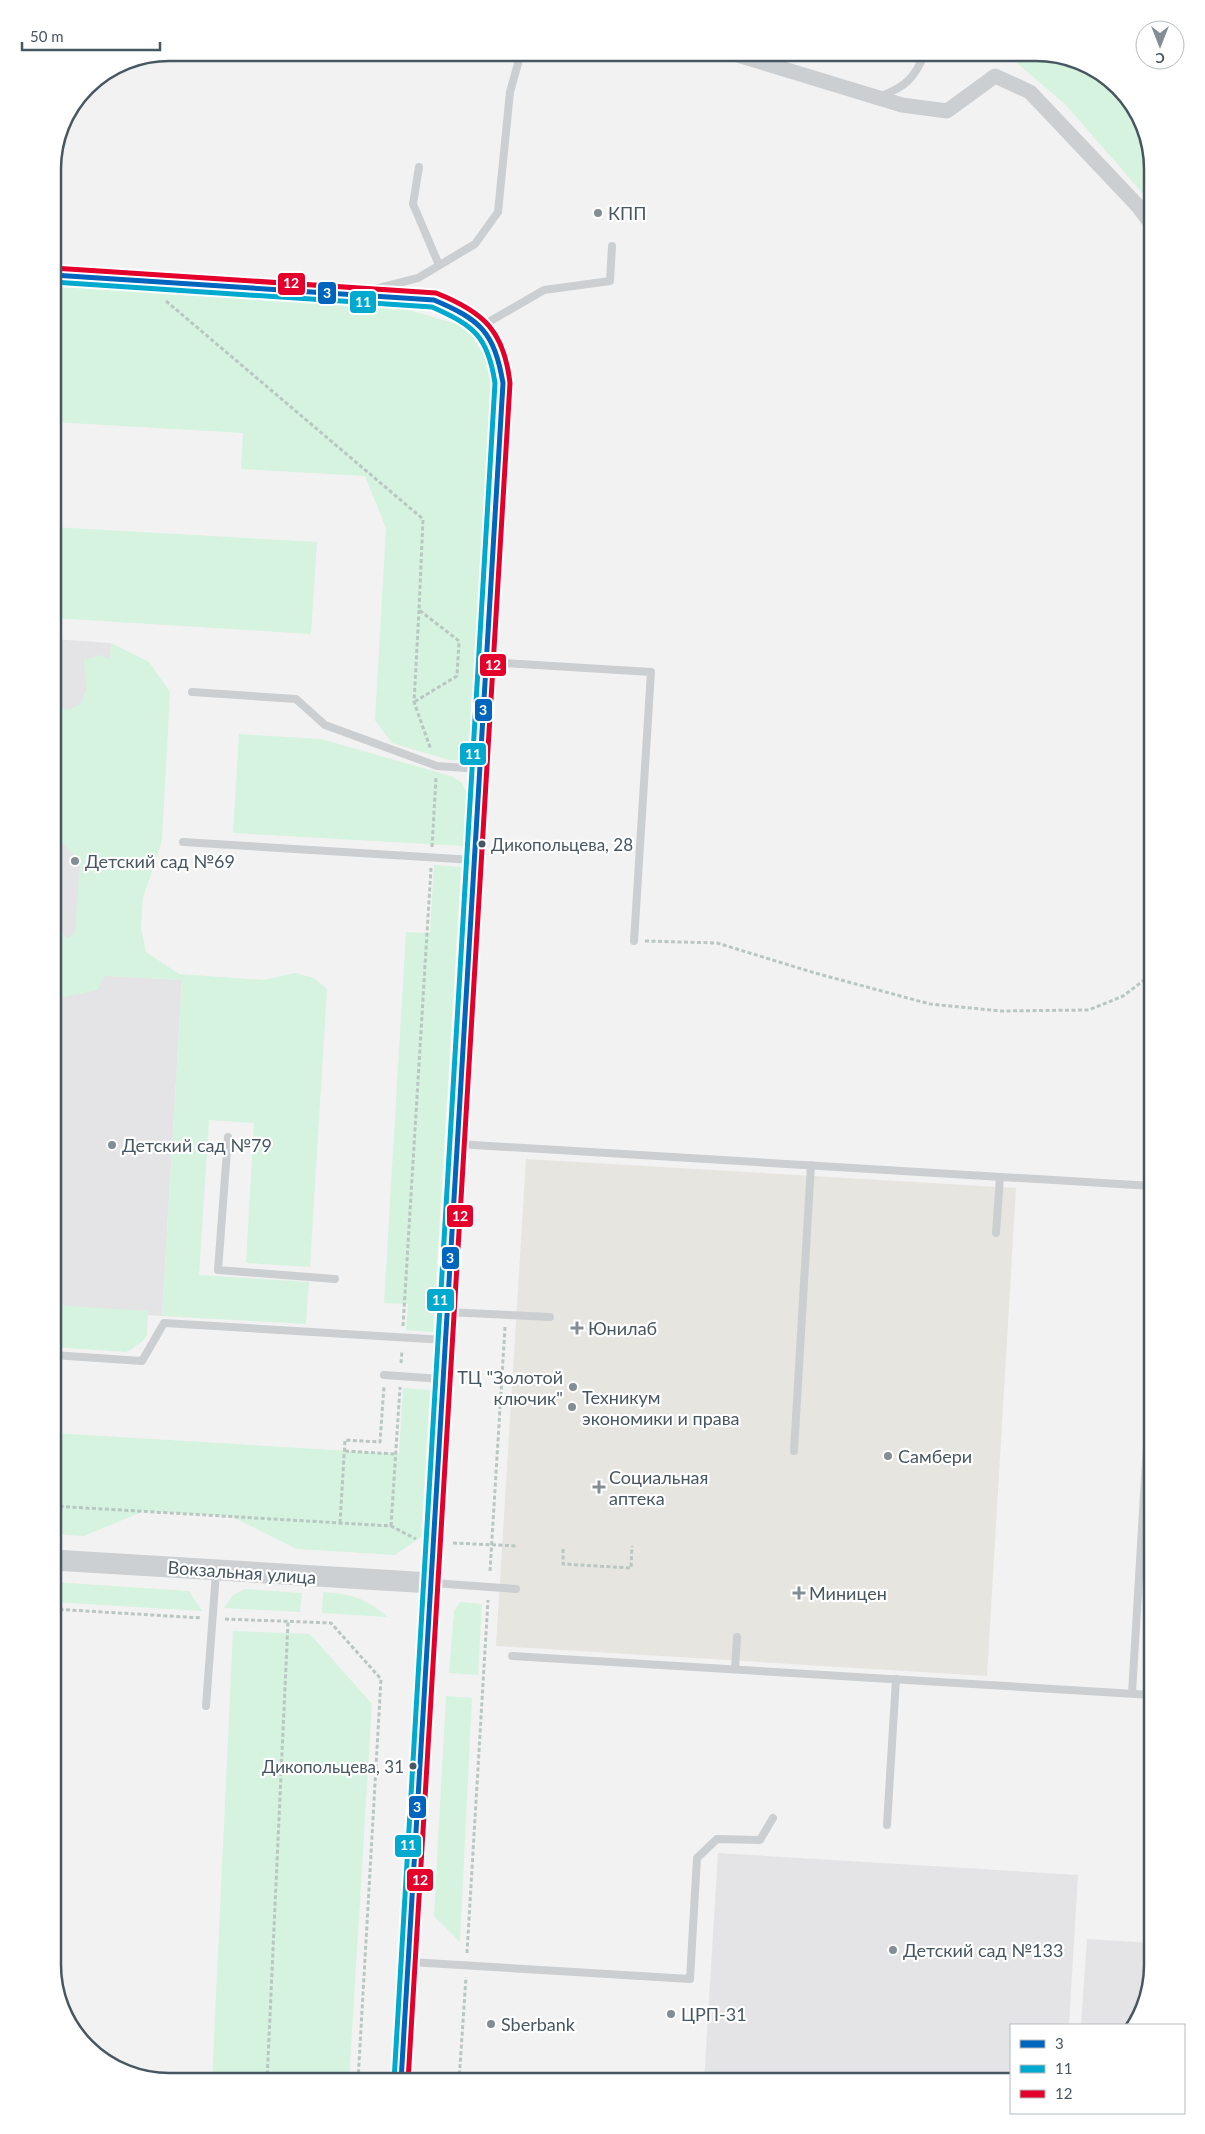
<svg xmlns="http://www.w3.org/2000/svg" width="1205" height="2134" font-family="Lato,sans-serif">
  <rect width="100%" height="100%" fill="#f3f2f2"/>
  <polygon fill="#e7e5e0" points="526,1159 1016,1188 987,1676 496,1646"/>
  <g fill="#e4e3e5">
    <polygon points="53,639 111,643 92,959 53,957"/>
    <polygon points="53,973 182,980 162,1316 53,1309"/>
    <polygon points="718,1853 1078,1875 1069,2025 1011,2025 1011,2081 704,2081"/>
    <polygon points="1087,1939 1152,1943 1152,1965 1134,2025 1081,2025"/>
  </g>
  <g fill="#d5f3de">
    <polygon points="1005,53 1043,53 1106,77 1143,124 1152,170 1152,204 1065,104"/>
    <polygon points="53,283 392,305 460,325 471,335 486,357 491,382 468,761 449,760 392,743 375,720 386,528 365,476 241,469 243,433 53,422"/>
    <polygon points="53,527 317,542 311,634 53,618"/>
    <polygon points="111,643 149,662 170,692 162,841 143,898 141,928 146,952 179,974 264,980 295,973 314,978 327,989 310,1267 246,1263 254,1123 209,1120 199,1275 309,1282 306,1324 162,1316 182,980 104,976 98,990 61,998 53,996 53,896 58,896 62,907 61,932 68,938 75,932 80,860 53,836 53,784 55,765 53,706 68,710 81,704 86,689 84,660 100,655 110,660"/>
    <polygon points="239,734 321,739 451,776 462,783 466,792 463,846 233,833"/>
    <polygon points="434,865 461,867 433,1332 406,1330 408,1304 384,1303 406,932 430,933"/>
    <polygon points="53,1305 148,1311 147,1335 143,1341 132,1349 126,1352 53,1347"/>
    <polygon points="403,1388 430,1390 421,1537 395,1555 297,1549 230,1516 144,1511 84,1536 53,1534 53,1433 399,1454"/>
    <polygon points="53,1582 189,1591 202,1611 53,1602"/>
    <polygon points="245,1589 302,1593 300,1612 224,1608 233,1595"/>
    <path d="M323 1592C351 1594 366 1598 387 1617L322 1613Z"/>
    <polygon points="460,1602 482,1604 478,1675 449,1673 454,1611"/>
    <polygon points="233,1631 310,1634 372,1704 349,2081 212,2081"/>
    <polygon points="446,1696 472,1698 460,1942 434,1916"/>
  </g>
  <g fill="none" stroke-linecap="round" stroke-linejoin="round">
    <g stroke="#b9c7c2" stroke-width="3" stroke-dasharray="4 2.5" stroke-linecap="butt">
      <polyline points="166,301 423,519 419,610 459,641 457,676 414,702"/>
      <polyline points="419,610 414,702 431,750"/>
      <polyline points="432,847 436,778"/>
      <polyline points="645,941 717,943 815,973 930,1004 1001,1011 1089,1010 1123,996 1151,975 1152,960"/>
      <polyline points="403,1326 431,868"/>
      <polyline points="401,1363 402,1350"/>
      <polyline points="345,1451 396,1454"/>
      <polyline points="53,1506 391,1526 416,1539"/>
      <polyline points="340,1523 345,1440 380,1442 384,1386"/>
      <polyline points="391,1526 400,1387"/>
      <polyline points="453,1543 518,1546"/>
      <polyline points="563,1549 563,1564 631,1568 632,1546"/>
      <polyline points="490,1571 505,1327"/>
      <polyline points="53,1609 202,1618"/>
      <polyline points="225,1619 331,1623 381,1679 358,2081"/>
      <polyline points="467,1953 488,1600"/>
      <polyline points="267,2081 288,1622"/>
      <polyline points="459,2081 466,1977"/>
    </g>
    <g stroke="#cbcfd2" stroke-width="8">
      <path d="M881 96C906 87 915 77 925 53"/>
      <polyline points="419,167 413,204 439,265"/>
      <polyline points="371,290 418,278 475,244 498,212 510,92 521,53"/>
      <polyline points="480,327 544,290 610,281 612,246"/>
      <polyline points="487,662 651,672 634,941"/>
      <polyline points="192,692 296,699 325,725 437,766 480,769"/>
      <polyline points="183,842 474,860"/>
      <polyline points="228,1137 218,1270 335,1279"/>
      <polyline points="458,1144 1152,1186"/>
      <polyline points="996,1233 1000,1177"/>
      <polyline points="447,1312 550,1317"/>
      <polyline points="53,1355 142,1361 164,1323 445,1340"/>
      <polyline points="384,1375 442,1379"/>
      <polyline points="794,1451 811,1165"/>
      <polyline points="433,1583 516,1589"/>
      <polyline points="512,1656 1152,1695"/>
      <polyline points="735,1669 737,1637"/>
      <polyline points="1132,1693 1149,1412"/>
      <polyline points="206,1706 216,1572"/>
      <polyline points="887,1825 896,1679"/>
      <polyline points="410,1962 690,1979 697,1858 717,1839 760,1840 773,1818"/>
    </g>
    <polyline stroke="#cbcfd2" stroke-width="15" points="731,53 902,105 947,111 995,76 1030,92 1137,205 1152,225"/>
    <path stroke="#cbcfd2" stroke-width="19" d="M53 275 434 300C460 311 485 323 497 352 501 361 501 373 503 383L431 1583"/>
    <polyline stroke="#ccd0d3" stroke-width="21" points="53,1560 431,1583 401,2081"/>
    <g stroke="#fff" stroke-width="9">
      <path id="bus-1" d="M53 275 434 300C481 320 494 332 503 383L401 2081"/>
    </g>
    <g stroke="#fff" stroke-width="9">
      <path id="bus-2" d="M53 282 432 307C475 326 488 337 495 383L394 2081"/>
    </g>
    <g stroke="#fff" stroke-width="9">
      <path id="bus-3" d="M53 268 436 293C484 312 504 331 510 383L408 2081"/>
    </g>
    <use href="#bus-1" stroke="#0065bd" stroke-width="5"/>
    <use href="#bus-2" stroke="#00a9ce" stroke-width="5"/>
    <use href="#bus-3" stroke="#e4002b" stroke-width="5"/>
  </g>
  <g fill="#838d94" stroke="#fff" stroke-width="2">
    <circle cx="598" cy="213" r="5"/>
    <circle cx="75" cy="861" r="5"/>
    <circle cx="112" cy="1145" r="5"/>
    <path d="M574.5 1320.5h5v5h5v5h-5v5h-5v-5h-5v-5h5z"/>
    <circle cx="573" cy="1387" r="5"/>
    <circle cx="572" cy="1407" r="5"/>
    <circle cx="888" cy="1456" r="5"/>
    <path d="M596.5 1479.5h5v5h5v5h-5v5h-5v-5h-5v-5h5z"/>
    <path d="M796.5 1585.5h5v5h5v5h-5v5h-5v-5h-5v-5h5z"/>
    <circle cx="893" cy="1950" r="5"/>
    <circle cx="671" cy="2014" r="5"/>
    <circle cx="491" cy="2024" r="5"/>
  </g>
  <g fill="#475761" stroke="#fff" stroke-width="2">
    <circle cx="482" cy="844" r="4.5"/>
    <circle cx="413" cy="1766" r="4.5"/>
  </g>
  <g text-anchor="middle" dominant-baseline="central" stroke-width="4.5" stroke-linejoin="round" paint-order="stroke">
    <g font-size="17" fill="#475761" stroke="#fff" text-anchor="start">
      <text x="491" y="844">Дикопольцева, 28</text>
      <text x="404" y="1766" text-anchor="end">Дикопольцева, 31</text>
    </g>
    <g font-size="18" fill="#475761" stroke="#fff" text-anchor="start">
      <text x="608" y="213">КПП</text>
      <text x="85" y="861">Детский сад №69</text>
      <text x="122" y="1145">Детский сад №79</text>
      <text x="588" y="1328">Юнилаб</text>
      <text x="563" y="1377" text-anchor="end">ТЦ "Золотой<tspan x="563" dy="21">ключик"</tspan></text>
      <text x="582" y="1397">Техникум<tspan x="582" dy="21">экономики и права</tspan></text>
      <text x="898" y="1456">Самбери</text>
      <text x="609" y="1477">Социальная<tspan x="609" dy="21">аптека</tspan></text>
      <text x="809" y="1593">Миницен</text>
      <text x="903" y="1950">Детский сад №133</text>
      <text x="681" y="2014">ЦРП-31</text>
      <text x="501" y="2024">Sberbank</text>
    </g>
    <g font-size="18" fill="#475761" stroke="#fff">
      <text transform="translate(242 1572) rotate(4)">Вокзальная улица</text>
    </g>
  </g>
  <path d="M0 0H1205V2134H0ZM169 61H1036A108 108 0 0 1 1144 169V1965A108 108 0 0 1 1036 2073H169A108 108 0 0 1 61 1965V169A108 108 0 0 1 169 61Z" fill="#fff" fill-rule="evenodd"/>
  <path fill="none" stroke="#475761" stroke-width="2.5" d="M169 61H1036A108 108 0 0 1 1144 169V1965A108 108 0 0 1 1036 2073H169A108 108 0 0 1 61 1965V169A108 108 0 0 1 169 61Z"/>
  <g stroke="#fff" stroke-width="2">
    <rect x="277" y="272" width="29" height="24" rx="5" fill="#e4002b"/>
    <rect x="317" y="281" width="20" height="24" rx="5" fill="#0065bd"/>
    <rect x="349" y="290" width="28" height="24" rx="5" fill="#00a9ce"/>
    <rect x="479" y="653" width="28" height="24" rx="5" fill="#e4002b"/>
    <rect x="474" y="698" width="19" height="24" rx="5" fill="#0065bd"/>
    <rect x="459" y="742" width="28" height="24" rx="5" fill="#00a9ce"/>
    <rect x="446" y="1204" width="28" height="24" rx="5" fill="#e4002b"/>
    <rect x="441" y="1246" width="19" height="24" rx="5" fill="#0065bd"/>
    <rect x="426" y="1288" width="29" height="24" rx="5" fill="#00a9ce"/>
    <rect x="408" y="1795" width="19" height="24" rx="5" fill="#0065bd"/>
    <rect x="394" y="1834" width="28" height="24" rx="5" fill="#00a9ce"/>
    <rect x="406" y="1868" width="28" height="24" rx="5" fill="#e4002b"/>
  </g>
  <g font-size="14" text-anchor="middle" font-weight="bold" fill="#fff">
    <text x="291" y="288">12</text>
    <text x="327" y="298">3</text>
    <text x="363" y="307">11</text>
    <text x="493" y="670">12</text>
    <text x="483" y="715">3</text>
    <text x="473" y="759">11</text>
    <text x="460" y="1221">12</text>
    <text x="450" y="1263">3</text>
    <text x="440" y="1305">11</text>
    <text x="417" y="1812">3</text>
    <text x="408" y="1850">11</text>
    <text x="420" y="1885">12</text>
  </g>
  <rect x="1010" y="2024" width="175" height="90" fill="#ffffff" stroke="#b5bcc0"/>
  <rect x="1020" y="2040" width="25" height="8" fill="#0065bd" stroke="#b5bcc0"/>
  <text x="1055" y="2049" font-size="15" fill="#475761">3</text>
  <rect x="1020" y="2065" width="25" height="8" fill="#00a9ce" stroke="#b5bcc0"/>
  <text x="1055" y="2074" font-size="15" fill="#475761">11</text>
  <rect x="1020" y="2090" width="25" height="8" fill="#e4002b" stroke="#b5bcc0"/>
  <text x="1055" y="2099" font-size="15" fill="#475761">12</text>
  <g transform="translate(1160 45) rotate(180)"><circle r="24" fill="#ffffff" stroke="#b5bcc0"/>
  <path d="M0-4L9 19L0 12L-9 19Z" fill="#838d94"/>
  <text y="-8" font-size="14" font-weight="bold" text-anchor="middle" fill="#475761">С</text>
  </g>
  <path d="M22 42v8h138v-8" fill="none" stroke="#475761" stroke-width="2.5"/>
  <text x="30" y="42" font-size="15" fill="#475761" stroke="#ffffff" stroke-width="4" paint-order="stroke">50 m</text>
</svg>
